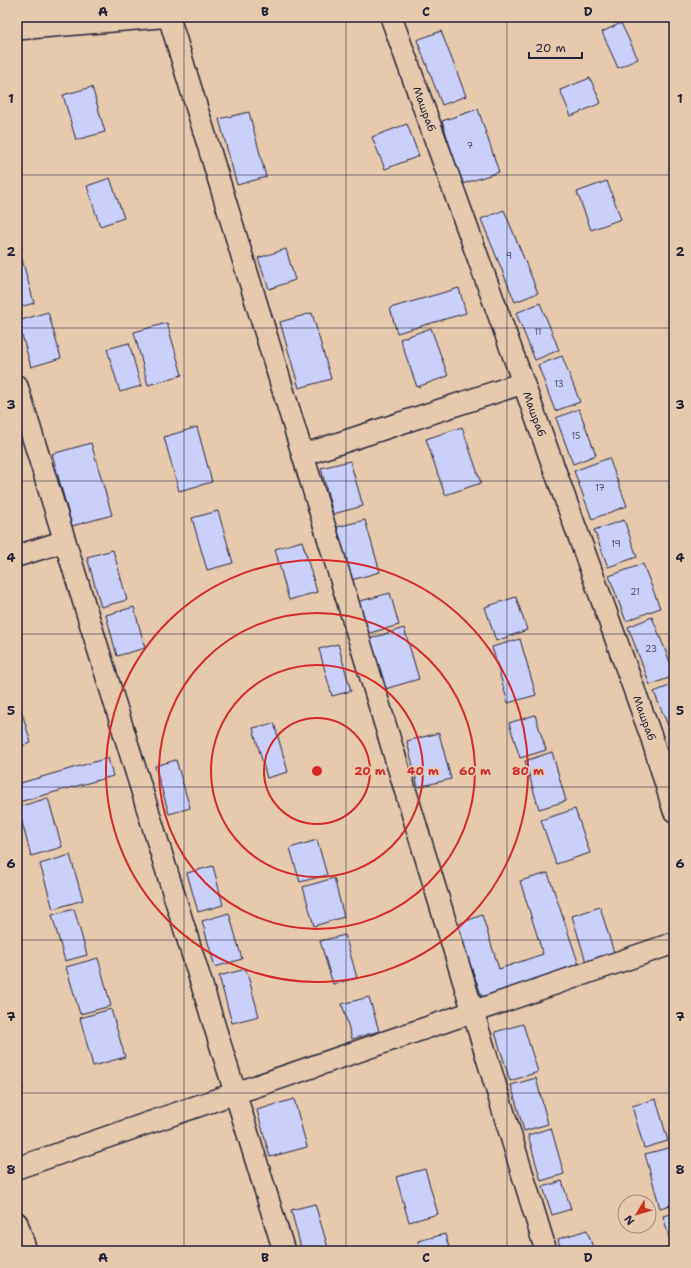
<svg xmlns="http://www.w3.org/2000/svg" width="691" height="1268" font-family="'Shantell Sans',sans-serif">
  <rect width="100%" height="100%" fill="#e7caae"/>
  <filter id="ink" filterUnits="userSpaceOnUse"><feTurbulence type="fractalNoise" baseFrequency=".025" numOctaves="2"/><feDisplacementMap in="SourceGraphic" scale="8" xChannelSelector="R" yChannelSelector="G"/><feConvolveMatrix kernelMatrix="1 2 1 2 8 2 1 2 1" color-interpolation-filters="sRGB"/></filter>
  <g filter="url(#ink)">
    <g fill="#cad0f9" stroke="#22223b">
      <polygon points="621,23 638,59 618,68 602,32"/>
      <polygon points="441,31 466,96 442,105 417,40"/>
      <polygon points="590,78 601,103 571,116 560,90"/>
      <polygon points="92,87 105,132 76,140 63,95"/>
      <polygon points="478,109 499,172 462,184 442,121"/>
      <polygon points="249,112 266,177 237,185 219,119"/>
      <polygon points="407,124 419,156 385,169 372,137"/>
      <polygon points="110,178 124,218 100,226 87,186"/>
      <polygon points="607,181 621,219 591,230 577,192"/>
      <polygon points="504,210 538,293 515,302 481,219"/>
      <polygon points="17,233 22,249 17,250"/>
      <polygon points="286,249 295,280 269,289 258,258"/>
      <polygon points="22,259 34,303 17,308 17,261"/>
      <polygon points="459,288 466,313 397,333 390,308"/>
      <polygon points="540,303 559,350 535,360 516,313"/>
      <polygon points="48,312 61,358 31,367 18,321"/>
      <polygon points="312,313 331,379 299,388 280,322"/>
      <polygon points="167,323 182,375 148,385 134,332"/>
      <polygon points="431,328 448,376 417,387 400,339"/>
      <polygon points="129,343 141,386 120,392 107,349"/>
      <polygon points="562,356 580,402 555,411 538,365"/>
      <polygon points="579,409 596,455 573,464 556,418"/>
      <polygon points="197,427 212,482 179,491 164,437"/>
      <polygon points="462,427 481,483 445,495 426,439"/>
      <polygon points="91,443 112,515 72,526 52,454"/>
      <polygon points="609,458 627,506 592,519 574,471"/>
      <polygon points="350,461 363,506 333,514 321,468"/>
      <polygon points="218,511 233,563 207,570 192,518"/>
      <polygon points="365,520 380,572 351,580 337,527"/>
      <polygon points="624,520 637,557 608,567 594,530"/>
      <polygon points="302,541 317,592 289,600 275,549"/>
      <polygon points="113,550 127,600 101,607 87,557"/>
      <polygon points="643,564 660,608 626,621 609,576"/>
      <polygon points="390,593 399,625 366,634 357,602"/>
      <polygon points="516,597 527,630 496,641 485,607"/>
      <polygon points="134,607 145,648 117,656 106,615"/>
      <polygon points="652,617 674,672 674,676 650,685 628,627"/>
      <polygon points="404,628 419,679 385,689 369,639"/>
      <polygon points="520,639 536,695 508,703 492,647"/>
      <polygon points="338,644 351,691 332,696 319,649"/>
      <polygon points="674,684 674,735 672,735 654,692"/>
      <polygon points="17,696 31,743 17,747"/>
      <polygon points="535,715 546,750 520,758 509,723"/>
      <polygon points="274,723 288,772 267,778 253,728"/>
      <polygon points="439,733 451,779 418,787 407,741"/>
      <polygon points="552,752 566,801 539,809 525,761"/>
      <polygon points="108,758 113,776 19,802 17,796 17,784"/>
      <polygon points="176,760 190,808 169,814 155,766"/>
      <polygon points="48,798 62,847 31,856 18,807"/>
      <polygon points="575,809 590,853 556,864 541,820"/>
      <polygon points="317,840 327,875 300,882 290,848"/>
      <polygon points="70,855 83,900 53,909 40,864"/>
      <polygon points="213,866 223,905 198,912 187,873"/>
      <polygon points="548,873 579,965 482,997 456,925 482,915 499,969 543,954 520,881"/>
      <polygon points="334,878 344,917 314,926 303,887"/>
      <polygon points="600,907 614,953 586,962 572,916"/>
      <polygon points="74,909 87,955 65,961 52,915"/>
      <polygon points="229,913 242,959 215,967 202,921"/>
      <polygon points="345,935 357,978 333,984 320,941"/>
      <polygon points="98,958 111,1006 80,1014 66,967"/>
      <polygon points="246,969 259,1016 232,1023 219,976"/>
      <polygon points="369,997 379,1031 352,1039 342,1004"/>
      <polygon points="111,1009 125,1057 93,1066 80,1018"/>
      <polygon points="523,1024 538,1072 510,1081 495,1032"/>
      <polygon points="17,1068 23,1090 17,1092"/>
      <polygon points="536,1078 548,1124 524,1131 511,1085"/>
      <polygon points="294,1099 307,1147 270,1157 257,1110"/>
      <polygon points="656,1099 668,1141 644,1148 632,1106"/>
      <polygon points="551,1128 564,1174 541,1181 528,1135"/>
      <polygon points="672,1147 674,1156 674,1204 660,1208 645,1154"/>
      <polygon points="425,1169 438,1214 409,1222 396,1177"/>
      <polygon points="562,1181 571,1209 552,1215 543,1187"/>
      <polygon points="315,1204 329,1251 302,1251 291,1210"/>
      <polygon points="674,1213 674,1251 673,1251 663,1216"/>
      <polygon points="587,1230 594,1251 561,1251 558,1239"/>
      <polygon points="445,1234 450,1251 420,1251 418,1241"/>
    </g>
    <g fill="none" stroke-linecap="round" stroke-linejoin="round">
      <g stroke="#22223b" stroke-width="24">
        <g id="minor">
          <polyline points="169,17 546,1251"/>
          <polyline points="391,17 652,739 674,811"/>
          <polyline points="17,29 160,17"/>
          <polyline points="17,386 284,1251"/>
          <polyline points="303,455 523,383"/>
          <polyline points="17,556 65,541"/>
          <polyline points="17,1168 674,943"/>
          <polyline points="17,1223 26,1251"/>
        </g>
      </g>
      <use href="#minor" stroke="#e7caae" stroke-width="21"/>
    </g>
  </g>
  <path fill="none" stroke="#22223b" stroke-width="1" stroke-opacity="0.55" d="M184 17V1251M346 17V1251M507 17V1251M17 175H674M17 328H674M17 481H674M17 634H674M17 787H674M17 940H674M17 1093H674"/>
  <g fill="none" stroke="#d62828" stroke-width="2">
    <circle cx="317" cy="771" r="53"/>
    <circle cx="317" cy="771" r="106"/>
    <circle cx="317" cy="771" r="158"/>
    <circle cx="317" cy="771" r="211"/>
  </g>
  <g text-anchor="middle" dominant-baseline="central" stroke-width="3.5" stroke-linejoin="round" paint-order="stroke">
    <g font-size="9" fill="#4c4e6a">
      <text x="470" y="146">7</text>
      <text x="509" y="256">9</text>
      <text x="538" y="332">11</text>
      <text x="559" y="384">13</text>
      <text x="576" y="436">15</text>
      <text x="600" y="488">17</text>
      <text x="616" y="544">19</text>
      <text x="635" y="592">21</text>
      <text x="651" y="649">23</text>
    </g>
    <g font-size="11" fill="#22223b" stroke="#e7caae">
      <text transform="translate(424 109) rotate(70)">Машраб</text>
      <text transform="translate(534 414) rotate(70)">Машраб</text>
      <text transform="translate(644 718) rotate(70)">Машраб</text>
    </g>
  </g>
  <circle cx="317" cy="771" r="6" fill="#d62828" stroke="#e7caae" stroke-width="2"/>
  <g font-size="12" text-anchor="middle" font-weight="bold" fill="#d62828" stroke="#e7caae" stroke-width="3.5" stroke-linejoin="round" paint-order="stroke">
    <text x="370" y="775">20 m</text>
    <text x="423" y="775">40 m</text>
    <text x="475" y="775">60 m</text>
    <text x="528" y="775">80 m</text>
  </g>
  <rect width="691" height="1268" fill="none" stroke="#e7caae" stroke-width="44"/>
  <g transform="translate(637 1214) rotate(232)"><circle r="19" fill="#e7caae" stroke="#988780"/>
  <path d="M0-3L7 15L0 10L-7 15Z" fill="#c8321e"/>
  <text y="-6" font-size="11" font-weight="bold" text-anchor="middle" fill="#22223b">N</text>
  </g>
  <path d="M529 52v6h53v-6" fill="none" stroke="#22223b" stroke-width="2"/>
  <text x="535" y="52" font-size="12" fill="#22223b" stroke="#e7caae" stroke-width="3" paint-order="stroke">20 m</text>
  <rect x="22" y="22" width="647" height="1224" fill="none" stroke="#22223b" stroke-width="1.5"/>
  <g font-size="13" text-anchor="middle" font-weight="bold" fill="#22223b">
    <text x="103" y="16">A</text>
    <text x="265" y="16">B</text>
    <text x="426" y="16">C</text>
    <text x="588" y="16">D</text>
    <text x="11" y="103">1</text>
    <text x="680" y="103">1</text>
    <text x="11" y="256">2</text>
    <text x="680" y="256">2</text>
    <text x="11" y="409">3</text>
    <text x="680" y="409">3</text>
    <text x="11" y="562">4</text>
    <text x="680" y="562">4</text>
    <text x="11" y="715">5</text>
    <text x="680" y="715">5</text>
    <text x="11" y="868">6</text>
    <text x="680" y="868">6</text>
    <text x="11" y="1021">7</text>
    <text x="680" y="1021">7</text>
    <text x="11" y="1174">8</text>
    <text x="680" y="1174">8</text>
    <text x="103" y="1262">A</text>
    <text x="265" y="1262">B</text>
    <text x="426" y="1262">C</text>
    <text x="588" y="1262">D</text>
  </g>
</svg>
